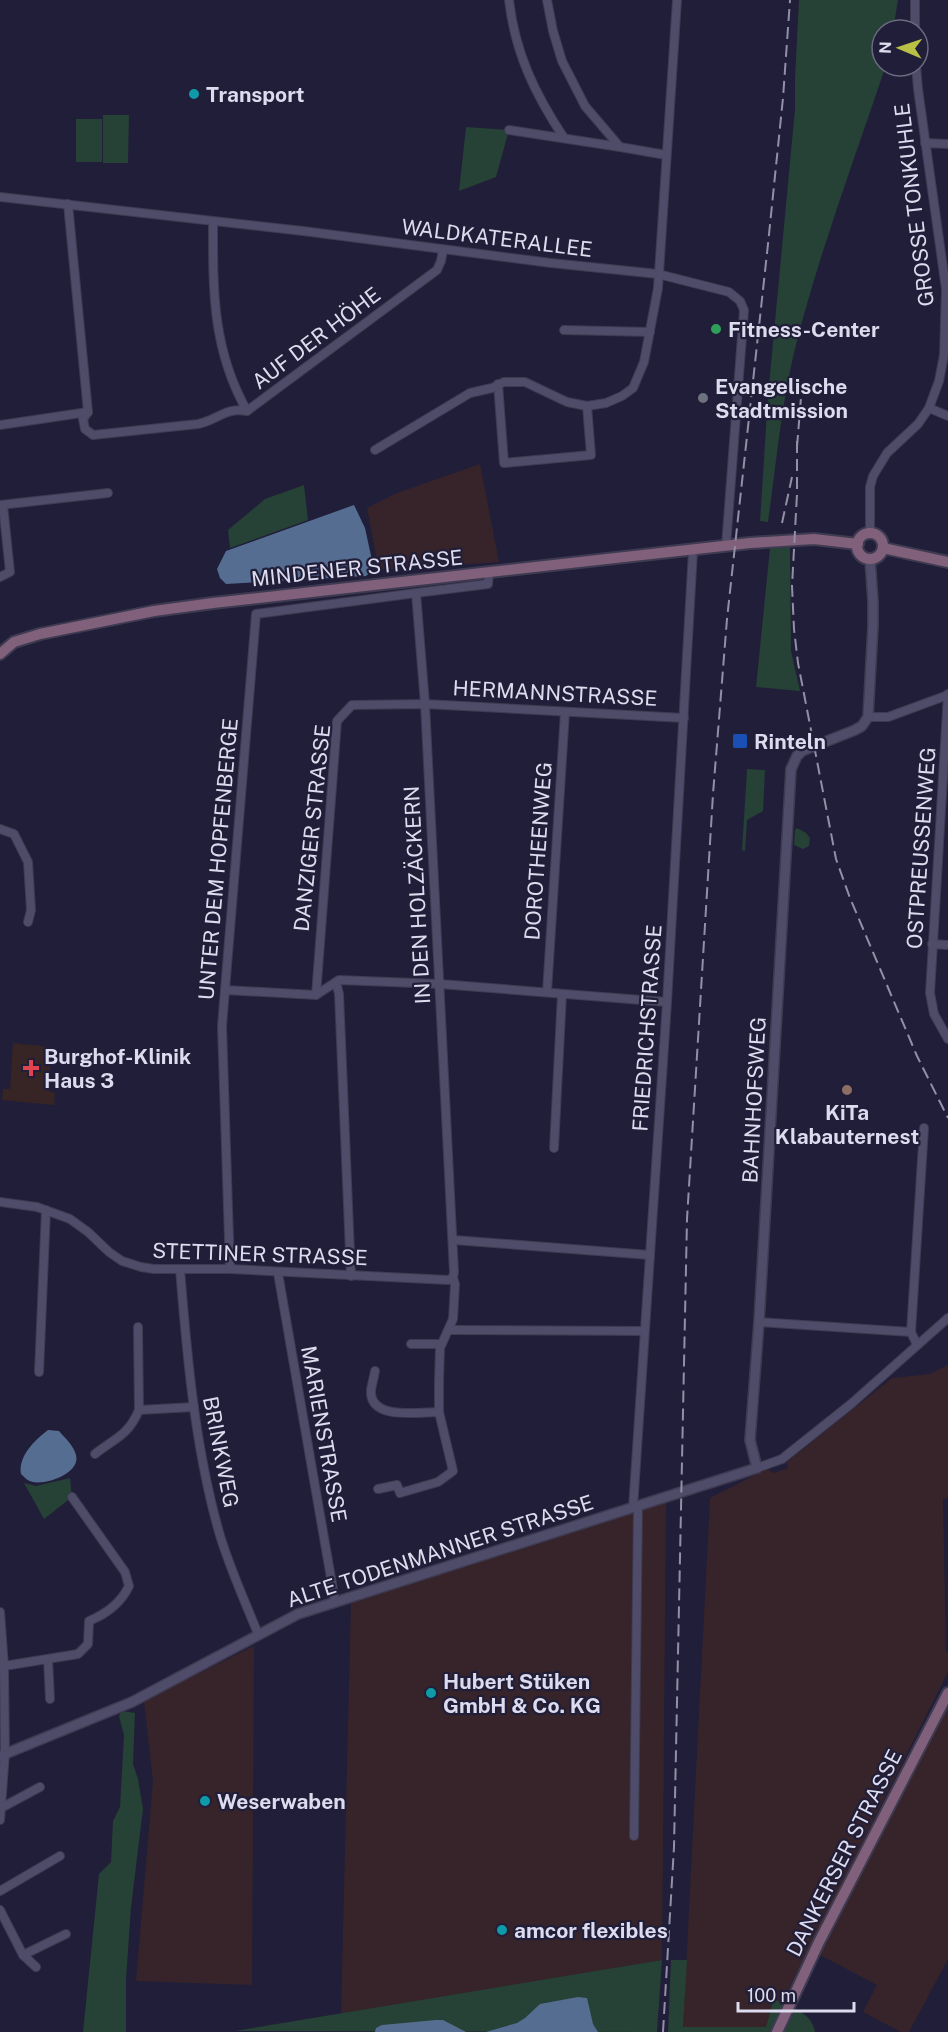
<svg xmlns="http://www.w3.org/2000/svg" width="948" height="2032" font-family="'Public Sans',sans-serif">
  <rect width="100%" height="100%" fill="#211e39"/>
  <g fill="#36242a">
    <polygon points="480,464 499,562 379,570 367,508 397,493"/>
    <polygon points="948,1365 948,1498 943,1499 946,1652 948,1653 948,1672 767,2032 683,2027 710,1498 767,1469 774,1473 788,1468 787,1462 892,1378 930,1374"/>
    <polygon points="666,1502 662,1960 341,2014 351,1601"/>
    <polygon points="254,1646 252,1985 136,1981 153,1781 144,1701"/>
    <polygon points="948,1706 948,1959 909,2032 901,2032 863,2012 877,1985 816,1953"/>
  </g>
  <polygon fill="#372425" points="13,1043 51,1047 49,1092 55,1093 54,1105 2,1100 3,1089 10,1089"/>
  <g fill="#264135">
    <path d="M799 0H898L893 30H882V66H885L883 74C854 160 822 246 799 333 782 395 777 459 768 522L760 521 768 396 795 109V78Z"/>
    <polygon points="103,115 129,115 128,163 103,163"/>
    <rect x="76" y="119" width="26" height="43"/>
    <polygon points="466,127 509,130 496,177 459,191"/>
    <polygon points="304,485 308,520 230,548 228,530 265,499"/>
    <polygon points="790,547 791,651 800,691 756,687 770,548"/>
    <polygon points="747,769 765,770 763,811 747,820 745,851 742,850"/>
    <polygon points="797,828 806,833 810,838 809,846 803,849 794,845 795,830"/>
    <polygon points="70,1478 72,1497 44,1519 24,1483 36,1486"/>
    <polygon points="122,1711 135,1713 133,1764 138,1779 143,1809 131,1907 126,1980 126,2032 83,2032 99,1874 111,1862 113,1821 120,1807 124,1735 119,1716"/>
    <polygon points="662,1960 657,2032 235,2031"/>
    <path d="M671 1960H687L683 2027H766L774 1999C790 2007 812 2012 815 2032H668Z"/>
  </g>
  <g fill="#566d92">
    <polygon points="354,505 365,528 373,565 372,570 366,576 226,584 220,578 217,569 226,551"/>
    <path d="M48 1430 59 1431C65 1438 74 1446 76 1455 81 1473 47 1485 33 1482 28 1481 25 1478 21 1474 18 1456 35 1440 48 1430Z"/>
    <polygon points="578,1997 587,1998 593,2024 598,2032 486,2032 517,2023 525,2018 540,2004"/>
    <polygon points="436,2020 443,2020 466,2032 375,2032 376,2028 382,2025"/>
  </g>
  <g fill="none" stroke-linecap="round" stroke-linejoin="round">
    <g stroke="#3e3a51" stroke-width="10">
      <g id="minor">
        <path d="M509 0C515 53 535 94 564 138"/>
        <polyline points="547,0 553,31 562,61 585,106 620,147 666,155"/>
        <polyline points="915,0 915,30"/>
        <polyline points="509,130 620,147"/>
        <polyline points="925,143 948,144"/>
        <polyline points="0,197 303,231 551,263 658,274 729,292 740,301 744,310 726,546"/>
        <path d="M68 204 88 412 83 419 85 429 93 435 198 424C218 420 225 407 247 411L437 270 441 261 443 250"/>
        <path d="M213 221C213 290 212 349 247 411"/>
        <polyline points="564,330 650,332"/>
        <polyline points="498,384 504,463 591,455 587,406"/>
        <polyline points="929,408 948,416"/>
        <polyline points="0,425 88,412"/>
        <polyline points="375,450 470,393 492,388 504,382 525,382 567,402 587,406 606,403 622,396 633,388 644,362 658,288 677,0"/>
        <polyline points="0,505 108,493"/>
        <polyline points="870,533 870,487 873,476 887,453 918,424 929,408 939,381 944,355 946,289 918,89 916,66"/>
        <polyline points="0,577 10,572 3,505"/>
        <polyline points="948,694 930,993 934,1014 948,1039"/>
        <polyline points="868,717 888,717 948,695"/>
        <polyline points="0,829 14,834 28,862 31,910 28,922"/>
        <polyline points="932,944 948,945"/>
        <polyline points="336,982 339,994 351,1276"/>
        <polyline points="225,990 316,995 339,980 440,984 667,1002"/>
        <polyline points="547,992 565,712"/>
        <polyline points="316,995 337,721 352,705 425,704 684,718"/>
        <polyline points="554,1148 562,994"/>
        <polyline points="0,1202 37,1207 70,1219 88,1232 109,1252 122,1261 141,1267 154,1269 230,1269 448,1280 453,1278"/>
        <polyline points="454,1240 650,1255"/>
        <path d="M180 1269C187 1356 195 1448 219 1532 229 1567 245 1601 258 1634"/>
        <polyline points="230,1269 222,1026 256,614 416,593"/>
        <polyline points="278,1273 335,1601"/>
        <polyline points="759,1322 911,1332"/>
        <polyline points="138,1327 139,1410"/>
        <polyline points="450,1330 644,1331"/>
        <polyline points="411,1344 441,1344"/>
        <polyline points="917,1345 911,1332 924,1128"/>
        <path d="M375 1371C374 1377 372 1384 371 1390 369 1421 419 1412 439 1412"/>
        <polyline points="39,1372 46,1210"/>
        <path d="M95 1454C115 1438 128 1436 139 1410L194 1407"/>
        <polyline points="757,1468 782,1459 851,1404 948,1318"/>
        <polyline points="378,1489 397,1485 400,1493 438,1482 453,1471 439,1412 439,1381 440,1348 453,1319 455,1284 453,1278 454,1272 425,704 416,593 488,584 489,573"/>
        <polyline points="633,1508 667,1002 693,551"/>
        <polyline points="0,1612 4,1666 5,1753 0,1820"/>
        <polyline points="48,1659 50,1699"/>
        <path d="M4 1666 78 1654 88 1644 89 1621C106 1614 121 1603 129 1586L125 1572 72 1497"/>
        <polyline points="1,1808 40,1787"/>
        <polyline points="634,1836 638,1506"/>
        <polyline points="0,1891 60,1856"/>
        <polyline points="0,1910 23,1955 36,1967"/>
        <polyline points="23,1955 66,1934"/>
      </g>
    </g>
    <g stroke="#3e3a51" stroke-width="12">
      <polyline id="tertiary" points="0,1756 132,1702 298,1614 757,1468 750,1440 759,1322 791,769 797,756 802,751 855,730 862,726 868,717 873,626 873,601 870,559"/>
    </g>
    <g stroke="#3e3a51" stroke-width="14">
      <g id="secondary">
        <circle cx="870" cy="546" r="13"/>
        <polyline points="883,548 948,562"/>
        <polyline points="0,654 14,642 40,634 154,611 213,603 750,543 814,539 858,544"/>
        <polyline points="777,2032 819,1942 948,1693"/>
      </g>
    </g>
    <use href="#minor" stroke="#4e4c69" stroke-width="8"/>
    <use href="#tertiary" stroke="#4e4c69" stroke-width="9"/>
    <use href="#secondary" stroke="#80607a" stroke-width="10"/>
    <g stroke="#9290a6" stroke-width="2" stroke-dasharray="12 6" stroke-linecap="butt">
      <polyline points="797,441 797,494 792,586 794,629 798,663 836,859 850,898 917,1056 948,1118"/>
      <polyline points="797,447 802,385"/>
      <polyline points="782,523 792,477"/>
      <polyline points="663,2032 674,1847 687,1219 713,794 727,619 768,244 783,98 790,0"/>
    </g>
  </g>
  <g fill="#0f9aa8" stroke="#211e39" stroke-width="2">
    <circle cx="194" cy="94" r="6"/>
    <circle cx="431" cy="1693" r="6"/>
    <circle cx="205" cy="1801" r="6"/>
    <circle cx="502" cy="1930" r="6"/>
  </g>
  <circle fill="#2e9e5b" stroke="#211e39" stroke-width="2" cx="716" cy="329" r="6"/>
  <circle fill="#6b7280" stroke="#211e39" stroke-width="2" cx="703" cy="398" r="6"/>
  <rect fill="#1a4fb4" stroke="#211e39" stroke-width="2" x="732" y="733" width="16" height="16" rx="3"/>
  <path fill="#e0444e" stroke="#211e39" stroke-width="2" d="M28 1059h6v6h6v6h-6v6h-6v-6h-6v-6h6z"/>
  <circle fill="#8d6e63" stroke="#211e39" stroke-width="2" cx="847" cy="1090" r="6"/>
  <g text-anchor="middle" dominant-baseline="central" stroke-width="4.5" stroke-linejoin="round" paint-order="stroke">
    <g font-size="21" font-weight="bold" fill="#dddcee" stroke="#211e39" text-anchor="start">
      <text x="206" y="94">Transport</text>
      <text x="728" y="329">Fitness-Center</text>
      <text x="715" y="386">Evangelische<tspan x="715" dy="24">Stadtmission</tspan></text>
      <text x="754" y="741">Rinteln</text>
      <text x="44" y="1056">Burghof-Klinik<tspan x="44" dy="24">Haus 3</tspan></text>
      <text x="847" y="1112" text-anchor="middle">KiTa<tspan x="847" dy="24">Klabauternest</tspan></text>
      <text x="443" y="1681">Hubert Stüken<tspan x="443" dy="24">GmbH &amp; Co. KG</tspan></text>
      <text x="217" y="1801">Weserwaben</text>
      <text x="514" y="1930">amcor flexibles</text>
    </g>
    <g font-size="21" fill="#dddcee" stroke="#211e39">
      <text transform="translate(914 205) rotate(-97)">GROSSE TONKUHLE</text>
      <text transform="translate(497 238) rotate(7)">WALDKATERALLEE</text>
      <text transform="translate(316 338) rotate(-37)">AUF DER HÖHE</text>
      <text transform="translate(357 568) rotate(-6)">MINDENER STRASSE</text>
      <text transform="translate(555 693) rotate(3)">HERMANNSTRASSE</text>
      <text transform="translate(312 828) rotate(-84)">DANZIGER STRASSE</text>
      <text transform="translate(921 848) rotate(-86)">OSTPREUSSENWEG</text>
      <text transform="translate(538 851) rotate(-86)">DOROTHEENWEG</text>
      <text transform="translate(218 859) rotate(-85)">UNTER DEM HOPFENBERGE</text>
      <text transform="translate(417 895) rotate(-93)">IN DEN HOLZÄCKERN</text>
      <text transform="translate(647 1028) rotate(-86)">FRIEDRICHSTRASSE</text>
      <text transform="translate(754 1100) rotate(-87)">BAHNHOFSWEG</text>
      <text transform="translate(260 1254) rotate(2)">STETTINER STRASSE</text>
      <text transform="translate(324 1434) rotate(80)">MARIENSTRASSE</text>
      <text transform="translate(221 1452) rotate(79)">BRINKWEG</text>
      <text transform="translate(440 1551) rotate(-18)">ALTE TODENMANNER STRASSE</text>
      <text transform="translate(844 1853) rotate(-63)">DANKERSER STRASSE</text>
    </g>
  </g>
  <g transform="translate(900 48) rotate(272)"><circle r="28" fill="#211e39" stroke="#6c6a81" stroke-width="1.5"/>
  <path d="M0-4.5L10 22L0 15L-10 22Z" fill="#bac046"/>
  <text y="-9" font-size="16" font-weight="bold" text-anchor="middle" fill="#dddcee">N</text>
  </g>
  <path d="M738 2002v9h116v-9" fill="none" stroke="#dddcee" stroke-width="3"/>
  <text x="747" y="2002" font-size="18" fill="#dddcee" stroke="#211e39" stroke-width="4.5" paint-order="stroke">100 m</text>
</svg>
